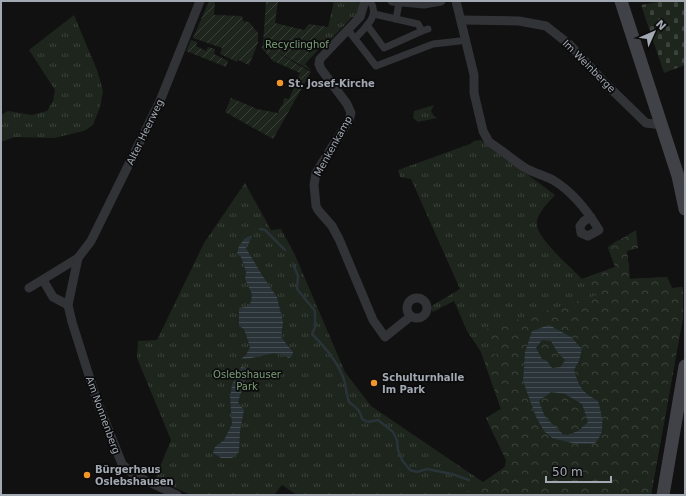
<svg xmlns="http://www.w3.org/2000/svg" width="686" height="496" font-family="'DejaVu Sans',sans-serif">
  <defs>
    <pattern id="grass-tufts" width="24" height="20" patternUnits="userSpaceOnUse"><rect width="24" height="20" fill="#1d251d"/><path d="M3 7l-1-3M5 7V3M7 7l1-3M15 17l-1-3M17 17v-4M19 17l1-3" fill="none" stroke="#3b423b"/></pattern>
    <pattern id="forest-crowns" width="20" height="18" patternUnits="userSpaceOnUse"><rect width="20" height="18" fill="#1d251d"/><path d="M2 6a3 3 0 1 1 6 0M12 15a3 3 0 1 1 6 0" fill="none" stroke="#3b423b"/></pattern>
    <pattern id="cemetery-stones" width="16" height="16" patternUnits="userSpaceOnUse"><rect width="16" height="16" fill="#1d251d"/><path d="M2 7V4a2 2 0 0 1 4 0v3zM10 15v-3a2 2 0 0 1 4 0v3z" fill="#3b423b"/></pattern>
    <pattern id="garden-furrows" width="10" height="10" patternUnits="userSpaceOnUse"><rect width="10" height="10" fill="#1d251d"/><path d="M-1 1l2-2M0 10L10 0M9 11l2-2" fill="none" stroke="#3b423b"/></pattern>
    <pattern id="water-rules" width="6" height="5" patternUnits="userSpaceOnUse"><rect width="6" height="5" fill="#293338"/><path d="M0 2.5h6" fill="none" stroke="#454e52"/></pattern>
  </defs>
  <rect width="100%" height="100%" fill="#111112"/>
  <g fill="url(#grass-tufts)">
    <polygon points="334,1 359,1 360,5 355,18 352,17 322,49 320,48 305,64 312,71 301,65 328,27"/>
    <polygon points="74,15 97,70 103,91 100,107 93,125 84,131 54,138 15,137 1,142 1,115 8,111 32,115 47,111 53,101 55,90 29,50"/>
    <polygon points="434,105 431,111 434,116 437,118 418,122 413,118 414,111"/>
    <path d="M481 140 555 195C549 202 536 214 537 224 537 239 571 267 582 279L615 267 608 247 618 240 627 251 630 279 667 277 672 288 683 287V317L651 495H297L282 485 274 495H191L155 479 171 440 137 358 138 341 157 340 204 243 245 183 271 230 281 229 295 255 345 372 371 406 483 482 505 467 506 460 486 418 501 409 481 352 467 331 454 301 433 312 430 307 460 289 411 179 400 177 398 170 470 144 474 141Z"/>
  </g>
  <g fill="url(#forest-crowns)" fill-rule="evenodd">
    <path d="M636 230 638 248 627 251 630 279 667 277 672 288 683 287V317L651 495H460L483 483 505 467 506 460 486 418 501 409 481 352 497 355 487 329 597 295 582 279 615 267 608 247ZM532 331 582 349 579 361 574 370C579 387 582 392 598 401L594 444 544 431 525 352Z"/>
    <polygon points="542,340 551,341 558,353 565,360 561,367 552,368 547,361 542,359 536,347"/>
    <polygon points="551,392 565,394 582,404 588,422 578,431 565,436 545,417 539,401"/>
  </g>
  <polygon fill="url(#cemetery-stones)" points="663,1 685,1 685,65 664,73 641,5"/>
  <g fill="url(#garden-furrows)">
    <polygon points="209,1 215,1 214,15 242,16 243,21 249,22 258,33 258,43 249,65 238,60 237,62 220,54 222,48 193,38"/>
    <polygon points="266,1 278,1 275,23 304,30 309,24 328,27 301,65 271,49 311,72 273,139 225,112 231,98 257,109 278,113 281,106 283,104 284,98 289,99 300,73 273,61 261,47 263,45"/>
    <polygon points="191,40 197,42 196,46 206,51 208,47 215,49 214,54 228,61 226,67 186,51"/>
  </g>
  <g fill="url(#water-rules)" fill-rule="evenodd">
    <path d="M245 238 251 239 246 248 262 275 277 297 283 322 281 337 293 352 292 356 289 358C286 357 283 355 280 354 271 351 253 360 241 359L246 355 250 347 244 329 239 326V308L246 307 251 302 252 294 245 279 246 272 241 257 237 254 239 246Z"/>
    <path d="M549 325 571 337 582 349 579 361 574 370C579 387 582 392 598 401 602 416 607 433 594 444H576L552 438 544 431 536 417 523 381 525 352 532 331ZM542 340 551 341 558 353 565 360 561 367 552 368 547 361 542 359 536 348ZM551 392 565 394 582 404 588 422 578 431 565 436 545 417 539 401Z"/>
    <polygon points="241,367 247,368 247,374 238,402 244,410 240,431 239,452 232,458 221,458 213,453 215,447 224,440 232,424 230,398 232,385"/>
  </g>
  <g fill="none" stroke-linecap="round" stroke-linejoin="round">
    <g stroke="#293338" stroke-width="2.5">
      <polyline points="260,229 265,230 285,250"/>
      <polyline points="248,238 251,237"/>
      <path d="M293 264 298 276 297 289 315 311V327L312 334C326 348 340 364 345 383 346 390 347 396 349 402 356 408 360 409 362 419L368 422 378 420 393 432 397 440 398 450 402 460 410 470 417 472 427 469 452 474 469 480"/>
    </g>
    <g stroke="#323337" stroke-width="7">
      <polyline points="374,14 418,24 422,31 428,29"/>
      <polyline points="396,19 399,3"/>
      <polyline points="367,25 384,48 422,31"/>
      <polyline points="348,30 376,66 433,44 460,41"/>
      <path d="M355 39C364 28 381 16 370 1"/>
    </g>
    <g stroke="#323337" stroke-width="9">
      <polyline points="365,1 360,17 320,59 319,64 321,69 347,104 351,113 349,120 316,173 314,185 316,206 318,210 332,226 339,239 373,320 385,337 411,316"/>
      <polyline points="392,1 424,4 441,1"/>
      <path d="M456 1 474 75V93L483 131 489 142C502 150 514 161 527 169 535 173 545 176 553 180 573 192 587 210 599 230L588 236 581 233 580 226 584 221 591 217"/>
      <polyline points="462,20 519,21 546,26 570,45 607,85 646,123 662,125"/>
      <polyline points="43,280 53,297 68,305"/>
      <polyline points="29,288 78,258"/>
      <circle cx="417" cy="308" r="10"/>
      <polyline points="177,495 134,475 122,464 97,401 72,322 68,305 78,258 91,241 160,101 200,1"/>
    </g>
    <g stroke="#404247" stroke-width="13">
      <polyline points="621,1 678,176 685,209"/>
      <polyline points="663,495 685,366"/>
    </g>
  </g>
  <g fill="#f39528" stroke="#0c0c0d" stroke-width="1.5">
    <circle cx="280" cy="83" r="4"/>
    <circle cx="374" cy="383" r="4"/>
    <circle cx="87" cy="475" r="4"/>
  </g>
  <g text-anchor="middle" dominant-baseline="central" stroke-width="3.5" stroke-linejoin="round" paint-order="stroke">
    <g font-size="10" fill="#7b9f78" stroke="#0c0c0d">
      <text x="297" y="44">Recyclinghof</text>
      <text x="247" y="374">Oslebshauser<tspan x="247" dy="12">Park</tspan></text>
    </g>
    <g font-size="10" fill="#a2a9b3" stroke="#0c0c0d">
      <text transform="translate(589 66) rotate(45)">Im Weinberge</text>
      <text transform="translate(145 132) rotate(-64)">Alter Heerweg</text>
      <text transform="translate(333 146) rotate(-61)">Menkenkamp</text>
      <text transform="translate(103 415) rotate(70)">Am Nonnenberg</text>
    </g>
    <g font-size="10" font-weight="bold" fill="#a2a9b3" stroke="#0c0c0d" text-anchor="start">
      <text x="288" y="83">St. Josef-Kirche</text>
      <text x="382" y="377">Schulturnhalle<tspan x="382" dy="12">Im Park</tspan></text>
      <text x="95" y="469">Bürgerhaus<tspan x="95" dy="12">Oslebshausen</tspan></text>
    </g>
  </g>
  <rect width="686" height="496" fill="none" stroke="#a2a9b3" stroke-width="4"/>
  <g transform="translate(654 32) rotate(45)" stroke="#0c0c0d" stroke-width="3" paint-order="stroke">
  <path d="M0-3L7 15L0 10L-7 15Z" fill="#a2a9b3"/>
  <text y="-6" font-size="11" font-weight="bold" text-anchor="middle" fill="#a2a9b3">N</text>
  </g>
  <path d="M546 476v6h65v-6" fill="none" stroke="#a2a9b3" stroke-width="2"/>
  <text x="552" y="476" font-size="12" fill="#a2a9b3" stroke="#0c0c0d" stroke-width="3" paint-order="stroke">50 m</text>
</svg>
